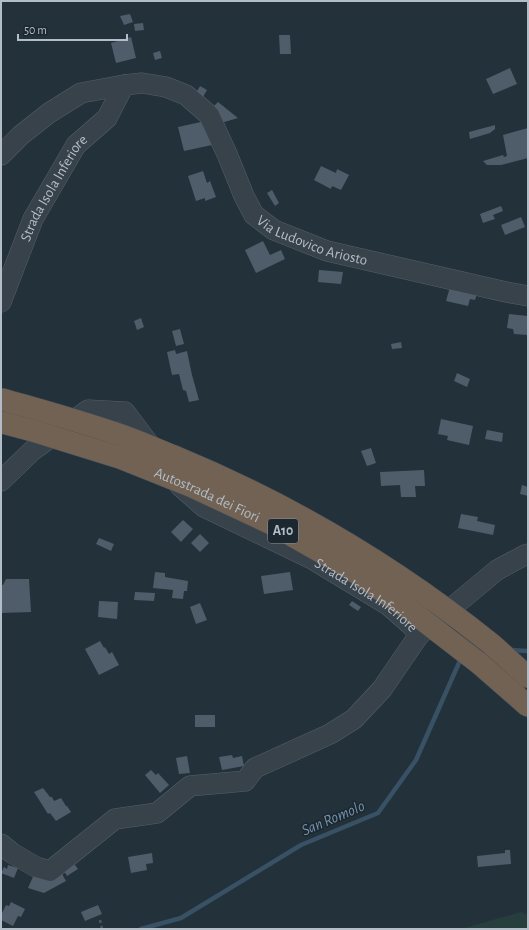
<svg xmlns="http://www.w3.org/2000/svg" width="529" height="930" font-family="'Alegreya Sans',sans-serif">
  <rect width="100%" height="100%" fill="#23313b"/>
  <polygon fill="#263e3c" points="521,912 528,915 528,929 461,929"/>
  <g fill="none" stroke-linecap="round" stroke-linejoin="round">
    <g stroke="#395164" stroke-width="4.5">
      <polyline points="510,650 528,651"/>
      <polyline points="141,929 181,918 301,845 378,813 416,760 462,656"/>
    </g>
  </g>
  <g fill="#4e5d69">
    <polygon points="130,14 133,22 124,25 120,16"/>
    <polygon points="143,23 144,30 135,31 134,24"/>
    <polygon points="279,35 290,35 291,54 280,54"/>
    <polygon points="131,37 136,58 116,63 111,43"/>
    <polygon points="160,51 162,58 155,60 153,53"/>
    <polygon points="510,68 517,84 493,94 486,79"/>
    <polygon points="200,86 207,90 203,97 196,93"/>
    <polygon points="218,102 238,118 221,123 211,109"/>
    <polygon points="201,122 212,145 184,151 178,127"/>
    <polygon points="495,125 495,129 490,133 470,139 469,132"/>
    <polygon points="528,128 528,158 501,165 487,165 483,161 503,155 504,157 507,156 503,135"/>
    <polygon points="321,166 336,173 337,169 349,175 341,190 332,186 331,189 314,180"/>
    <polygon points="203,171 207,183 210,181 216,197 205,201 205,198 196,201 188,176"/>
    <polygon points="272,190 279,203 275,206 267,193"/>
    <polygon points="501,206 503,211 493,215 495,219 483,223 480,214"/>
    <polygon points="521,217 525,227 505,235 501,225"/>
    <polygon points="263,241 270,255 281,250 285,259 256,273 245,250"/>
    <polygon points="319,270 343,272 341,284 318,282"/>
    <polygon points="450,287 477,294 475,300 470,299 468,306 446,301"/>
    <polygon points="509,314 528,316 528,335 514,334 513,329 507,328"/>
    <polygon points="141,318 144,327 137,330 134,321"/>
    <polygon points="180,329 184,344 176,346 172,331"/>
    <polygon points="401,342 402,348 392,349 391,344"/>
    <polygon points="175,350 176,354 187,351 192,375 199,400 189,402 186,391 183,390 179,374 172,375 167,352"/>
    <polygon points="457,373 470,379 467,387 454,381"/>
    <polygon points="441,419 473,426 469,445 447,440 448,436 438,434"/>
    <polygon points="487,430 503,433 502,442 485,439"/>
    <polygon points="371,448 376,463 367,466 361,451"/>
    <polygon points="424,470 425,486 415,486 416,497 401,497 400,485 381,486 380,472"/>
    <polygon points="522,485 528,487 528,496 520,494"/>
    <polygon points="461,514 478,517 477,521 495,525 493,535 458,528"/>
    <polygon points="183,520 193,529 181,542 171,532"/>
    <polygon points="200,534 209,543 200,552 191,543"/>
    <polygon points="99,538 114,544 111,551 96,544"/>
    <polygon points="155,572 165,573 165,577 188,581 187,591 184,591 183,599 172,598 173,590 153,588"/>
    <polygon points="290,572 293,590 264,594 261,576"/>
    <polygon points="6,579 29,579 31,612 1,613 1,585 3,585"/>
    <polygon points="135,592 155,593 154,601 134,600"/>
    <polygon points="99,601 118,602 117,619 98,617"/>
    <polygon points="352,601 361,607 358,611 349,605"/>
    <polygon points="200,603 207,620 196,624 190,607"/>
    <polygon points="100,641 104,648 105,647 109,654 112,652 119,665 99,675 85,649"/>
    <rect x="195" y="715" width="20" height="12"/>
    <polygon points="232,755 233,758 242,756 244,766 222,770 219,757"/>
    <polygon points="187,756 190,773 179,774 176,758"/>
    <polygon points="151,770 156,775 158,773 169,785 160,793 145,775"/>
    <polygon points="43,788 50,797 52,797 54,801 61,798 66,806 67,806 71,812 56,821 50,813 48,814 34,792"/>
    <polygon points="505,850 510,850 511,864 478,867 477,856 505,853"/>
    <polygon points="152,853 153,863 146,864 147,870 131,873 128,857"/>
    <polygon points="72,861 78,869 67,876 62,868"/>
    <polygon points="8,865 18,868 14,878 1,873 4,867 7,869"/>
    <polygon points="36,870 61,872 66,881 44,893 28,888"/>
    <polygon points="11,902 25,909 21,917 18,916 13,926 1,920 1,915 6,905 9,906"/>
    <polygon points="98,905 102,914 85,921 81,912"/>
  </g>
  <g fill="none" stroke-linecap="round" stroke-linejoin="round">
    <g stroke="#556069" stroke-width="21">
      <g id="minor">
        <path id="s1" d="M1 155 21 135 49 113 81 93 124 85 142 83 166 87 186 95 209 115 227 154 244 196 254 215 274 230 327 251 506 292 528 296"/>
        <path id="s2" d="M1 302 33 219 76 145 107 118 124 85"/>
        <polyline points="1,481 32,451 88,410 125,412 155,452"/>
        <path id="s3" d="M177 482 180 486 204 507 312 559 388 605 411 625 419 635"/>
        <polyline points="1,844 12,853 36,867 50,871 115,819 157,813 190,786 245,781 255,768 330,734 354,719 382,689 419,635 497,570 525,555 528,554"/>
      </g>
    </g>
    <polyline stroke="#455a5a" stroke-width="2.5" stroke-dasharray="3 3" stroke-linecap="butt" points="100,920 102,929"/>
    <use href="#minor" stroke="#37424b" stroke-width="20"/>
    <g stroke="#424d56" stroke-width="23" stroke-linecap="butt">
      <g id="highway-bridge">
        <path d="M1 399C46 412 91 424 134 440 147 445 160 451 173 456 287 503 394 566 490 643 503 654 515 666 528 677"/>
        <path id="s4" d="M1 422 34 431 121 458 191 486 270 523 349 568 410 610 480 664 528 706"/>
      </g>
    </g>
    <use href="#highway-bridge" stroke="#716254" stroke-width="22"/>
  </g>
  <g text-anchor="middle" dominant-baseline="central" stroke-width="3" stroke-linejoin="round" paint-order="stroke">
    <rect fill="#1c2730" stroke="#85909a" stroke-width="1" x="268" y="519" width="30" height="24" rx="3"/>
    <g font-size="14" font-weight="bold" fill="#b2bdc7">
      <text x="283" y="531">A10</text>
    </g>
    <g font-size="15" fill="#b2bdc7" stroke="#1c2730">
      <text stroke="none"><textPath href="#s2" startOffset="126">Strada Isola Inferiore</textPath></text>
      <text stroke="none"><textPath href="#s1" startOffset="414">Via Ludovico Ariosto</textPath></text>
      <text stroke="none"><textPath href="#s4" startOffset="219">Autostrada dei Fiori</textPath></text>
      <text stroke="none"><textPath href="#s3" startOffset="222">Strada Isola Inferiore</textPath></text>
    </g>
    <g font-size="16" font-style="italic" fill="#7392aa" stroke="#1c2730">
      <text transform="translate(333 818) rotate(-23)">San Romolo</text>
    </g>
  </g>
  <rect width="529" height="930" fill="none" stroke="#b2bdc7" stroke-width="4"/>
  <path d="M18 34v6h109v-6" fill="none" stroke="#b2bdc7" stroke-width="2"/>
  <text x="24" y="34" font-size="12" fill="#b2bdc7" stroke="#1c2730" stroke-width="3" paint-order="stroke">50 m</text>
</svg>
